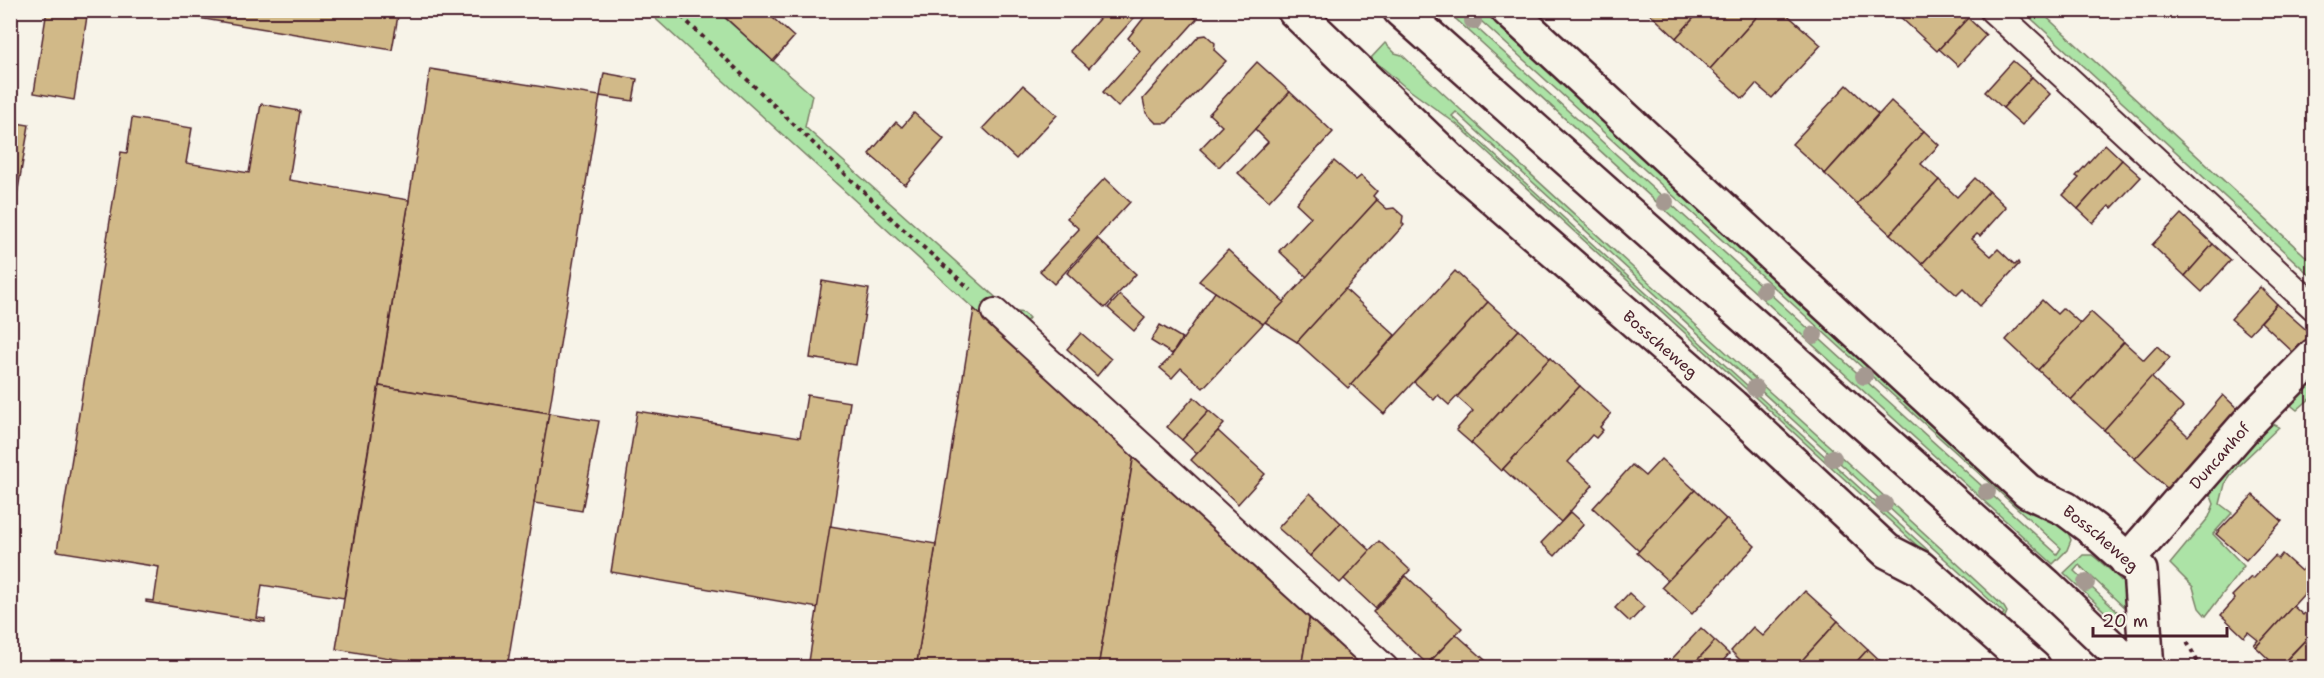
<svg xmlns="http://www.w3.org/2000/svg" width="2324" height="678" font-family="'Shantell Sans',sans-serif">
  <rect width="100%" height="100%" fill="#f7f3e8"/>
  <filter id="ink" filterUnits="userSpaceOnUse"><feTurbulence type="fractalNoise" baseFrequency=".0167" numOctaves="2"/><feDisplacementMap in="SourceGraphic" scale="12" xChannelSelector="R" yChannelSelector="G"/><feConvolveMatrix kernelMatrix="1 2 1 2 8 2 1 2 1" color-interpolation-filters="sRGB"/></filter>
  <g filter="url(#ink)">
    <g fill="#ace3a6" stroke="#7b8168" stroke-width="1.5" fill-rule="evenodd">
      <polygon points="647,11 717,11 812,95 805,127 1011,311 1024,313 1029,318 1012,338 1367,667"/>
      <polygon points="1447,11 1458,11 2057,554 2061,548 1470,11 1483,11 2030,513 2052,517 2067,530 2071,540 2067,550 2053,564"/>
      <polygon points="2023,11 2040,11 2313,263 2313,278"/>
      <path d="M1385 43 1395 53 1402 55C1600 241 1805 421 2004 607L2007 612 2004 619 1996 618 1459 126 1404 86 1371 58ZM1456 112 2004 613 2001 617 1452 116Z"/>
      <polygon points="2313,374 2313,396 2297,410 2292,406 2290,398"/>
      <polygon points="2267,421 2279,427 2237,467 2225,484 2220,504 2232,513 2213,534 2244,566 2206,616 2199,608 2193,587 2170,564 2209,517 2214,504 2207,486"/>
      <path d="M2083 555H2092L2096 558C2113 573 2134 586 2133 612 2132 618 2132 620 2128 625L2118 624 2064 573ZM2079 565 2128 611 2123 617 2074 571Z"/>
    </g>
    <g fill="#d1b988" stroke="#4a1f2b" stroke-width="1.5">
      <polygon points="47,10 88,10 74,100 34,93"/>
      <polygon points="150,10 399,10 392,50"/>
      <polygon points="717,10 764,10 794,37 773,61"/>
      <polygon points="1107,10 1141,10 1089,68 1070,51"/>
      <polygon points="1150,10 1191,10 1190,13 1197,19 1118,107 1103,92 1140,51 1128,38"/>
      <polygon points="1646,10 1701,10 1676,38"/>
      <polygon points="1701,10 1763,10 1710,69 1676,38"/>
      <polygon points="1763,10 1782,10 1821,45 1772,98 1756,84 1743,99 1710,69"/>
      <polygon points="1902,10 1959,10 1968,18 1937,51 1898,15"/>
      <polygon points="1968,18 1986,35 1958,66 1939,49"/>
      <polygon points="1206,35 1215,43 1214,50 1226,61 1167,123 1156,123 1146,113 1143,99 1199,36"/>
      <polygon points="2013,61 2032,77 2003,108 1985,92"/>
      <polygon points="1257,62 1290,92 1219,167 1200,149 1222,126 1209,114"/>
      <polygon points="430,69 600,96 549,413 379,386"/>
      <polygon points="604,73 637,79 633,101 600,96"/>
      <polygon points="2032,77 2050,94 2022,125 2003,108"/>
      <polygon points="1023,85 1057,115 1016,159 983,128"/>
      <polygon points="1847,85 1878,114 1825,174 1792,144"/>
      <polygon points="1290,92 1333,132 1269,201 1238,173 1268,142 1255,129"/>
      <polygon points="1891,101 1924,131 1857,204 1825,174"/>
      <polygon points="261,104 300,111 289,180 409,200 344,598 262,585 257,618 265,619 265,622 146,602 146,600 154,601 159,567 57,551 121,152 127,153 132,118 192,128 186,163 249,173"/>
      <polygon points="914,113 944,139 905,185 869,154 896,122 902,127"/>
      <polygon points="10,122 29,125 10,236"/>
      <polygon points="1924,131 1939,145 1921,164 1939,180 1890,234 1857,204"/>
      <polygon points="2105,144 2122,160 2078,209 2063,195 2079,178 2076,176"/>
      <polygon points="2122,160 2141,177 2112,208 2109,206 2093,223 2078,209"/>
      <polygon points="1334,161 1356,180 1361,176 1377,191 1373,196 1377,200 1307,277 1279,251 1311,217 1296,203"/>
      <polygon points="1105,178 1130,202 1054,284 1040,271 1079,229 1067,218"/>
      <polygon points="1975,178 1989,191 1922,264 1890,234 1939,180 1957,197"/>
      <polygon points="1989,191 2006,207 1980,236 1977,234 1972,239 1991,256 1998,249 2015,265 2018,262 2019,264 1980,306 1963,289 1957,295 1922,264"/>
      <polygon points="1377,200 1387,209 1394,208 1403,216 1402,223 1404,225 1297,342 1265,322"/>
      <polygon points="2181,214 2213,244 2185,276 2152,245"/>
      <polygon points="1098,239 1136,274 1105,308 1067,273"/>
      <polygon points="2213,244 2231,260 2202,292 2185,276"/>
      <polygon points="1228,250 1284,302 1263,324 1199,281"/>
      <polygon points="1455,271 1488,302 1384,414 1351,384"/>
      <polygon points="822,281 869,289 856,365 810,358"/>
      <polygon points="2260,287 2277,304 2249,334 2231,319"/>
      <polygon points="1345,289 1395,335 1348,388 1297,342"/>
      <polygon points="1215,292 1263,324 1203,388 1181,368 1172,378 1160,368 1170,358"/>
      <polygon points="1120,295 1145,318 1134,331 1108,308"/>
      <polygon points="2042,300 2057,314 2063,308 2081,324 2038,370 2006,340"/>
      <polygon points="1488,302 1519,330 1449,405 1438,395 1434,400 1414,382"/>
      <polygon points="2277,304 2311,334 2294,353 2261,322"/>
      <polygon points="974,309 1134,454 1098,668 916,668"/>
      <polygon points="2091,312 2124,342 2071,400 2038,370"/>
      <polygon points="1160,325 1182,338 1172,354 1151,341"/>
      <polygon points="1519,330 1550,358 1471,443 1456,430 1473,411 1457,397"/>
      <polygon points="1081,333 1111,359 1097,376 1067,349"/>
      <polygon points="2124,342 2144,360 2157,346 2170,358 2104,430 2071,400"/>
      <polygon points="1550,358 1580,386 1501,471 1471,443"/>
      <polygon points="2151,377 2183,407 2135,459 2104,430"/>
      <polygon points="379,386 549,413 507,668 448,668 336,649"/>
      <polygon points="1580,386 1611,414 1600,427 1603,430 1596,438 1592,435 1568,462 1593,485 1561,522 1503,469"/>
      <polygon points="807,395 850,402 818,608 611,572 637,411 800,437"/>
      <polygon points="2223,395 2241,412 2169,490 2135,459 2171,420 2188,436"/>
      <polygon points="1194,397 1209,411 1182,440 1167,427"/>
      <polygon points="1209,411 1224,424 1197,454 1182,440"/>
      <polygon points="549,413 599,421 582,511 534,503"/>
      <polygon points="1218,431 1265,474 1238,504 1191,460"/>
      <polygon points="1134,454 1310,615 1301,668 1098,668"/>
      <polygon points="1661,459 1695,490 1639,551 1593,508 1632,465 1645,476"/>
      <polygon points="1695,490 1726,519 1668,581 1637,553"/>
      <polygon points="1310,493 1341,523 1310,556 1278,528"/>
      <polygon points="2253,495 2282,521 2246,560 2216,534"/>
      <polygon points="1571,512 1584,524 1555,556 1541,543"/>
      <polygon points="1726,519 1755,546 1692,614 1662,587"/>
      <polygon points="1341,523 1371,551 1340,583 1310,556"/>
      <polygon points="830,526 936,544 916,668 808,668"/>
      <polygon points="1379,541 1410,570 1375,608 1344,579"/>
      <polygon points="2282,554 2301,571 2308,564 2314,569 2314,583 2256,647 2254,645 2258,640 2248,632 2244,637 2221,615 2235,599 2232,596 2251,577 2253,579 2275,556 2278,559"/>
      <polygon points="1406,576 1462,628 1427,664 1373,612"/>
      <polygon points="1805,591 1838,621 1795,668 1748,668 1731,651 1753,627 1763,636"/>
      <polygon points="1629,593 1644,607 1630,622 1615,608"/>
      <polygon points="2314,603 2314,631 2278,668 2256,647 2293,606 2303,615"/>
      <polygon points="1310,615 1367,668 1301,668"/>
      <polygon points="1838,621 1868,649 1851,668 1795,668"/>
      <polygon points="1701,628 1715,641 1690,668 1679,668 1671,660"/>
      <polygon points="2314,631 2314,668 2279,668"/>
      <polygon points="1456,634 1494,668 1432,668 1428,664"/>
      <polygon points="1715,641 1729,654 1717,668 1690,668"/>
      <polygon points="1868,649 1888,668 1851,668"/>
    </g>
    <g fill="none" stroke-linecap="round" stroke-linejoin="round">
      <g stroke="#4a1f2b" stroke-width="30">
        <g id="lane">
          <polyline points="1993,10 2314,307"/>
          <polyline points="995,312 1385,668"/>
        </g>
      </g>
      <g stroke="#4a1f2b" stroke-width="38">
        <g id="street">
          <path id="s1" d="M1294 10 1451 161 1732 406 1887 551 1920 568 2034 668"/>
          <path id="s2" d="M1508 10 2028 491 2066 509 2094 530 2140 571 2147 668"/>
          <path id="s3" d="M2127 561 2247 424 2314 356"/>
        </g>
      </g>
      <g stroke="#4a1f2b" stroke-width="38">
        <polyline id="secondary" points="1400,10 2046,585 2133,668"/>
      </g>
      <g stroke="#4a1f2b" stroke-width="4" stroke-dasharray="4.5 4.5" stroke-linecap="butt">
        <polyline points="675,10 892,219 970,289"/>
        <polyline points="2187,642 2201,668"/>
      </g>
      <use href="#lane" stroke="#f7f3e8" stroke-width="26"/>
      <use href="#street" stroke="#f7f3e8" stroke-width="33"/>
      <use href="#secondary" stroke="#f7f3e8" stroke-width="33"/>
    </g>
    <g fill="#a59991">
      <circle cx="1473" cy="21" r="9"/>
      <circle cx="1665" cy="202" r="9"/>
      <circle cx="1764" cy="290" r="9"/>
      <circle cx="1814" cy="335" r="9"/>
      <circle cx="1864" cy="376" r="9"/>
      <circle cx="1755" cy="388" r="9"/>
      <circle cx="1833" cy="458" r="9"/>
      <circle cx="1987" cy="492" r="9"/>
      <circle cx="1884" cy="504" r="9"/>
      <circle cx="2086" cy="583" r="9"/>
    </g>
  </g>
  <g text-anchor="middle" dominant-baseline="central" stroke-width="4.5" stroke-linejoin="round" paint-order="stroke">
    <g font-size="16" fill="#4a1f2b" stroke="#f7f3e8">
      <text stroke="none"><textPath href="#s1" startOffset="496">Bosscheweg</textPath></text>
      <text stroke="none"><textPath href="#s3" startOffset="140">Duncanhof</textPath></text>
      <text stroke="none"><textPath href="#s2" startOffset="796">Bosscheweg</textPath></text>
    </g>
  </g>
  <rect width="2324" height="678" fill="none" stroke="#f7f3e8" stroke-width="36"/>
  <rect x="18" y="18" width="2288" height="642" fill="none" stroke="#4a1f2b" stroke-width="2" filter="url(#ink)"/>
  <path d="M2093 627v9h134v-9" fill="none" stroke="#4a1f2b" stroke-width="3"/>
  <text x="2102" y="627" font-size="18" fill="#4a1f2b" stroke="#f7f3e8" stroke-width="4.5" paint-order="stroke">20 m</text>
</svg>
